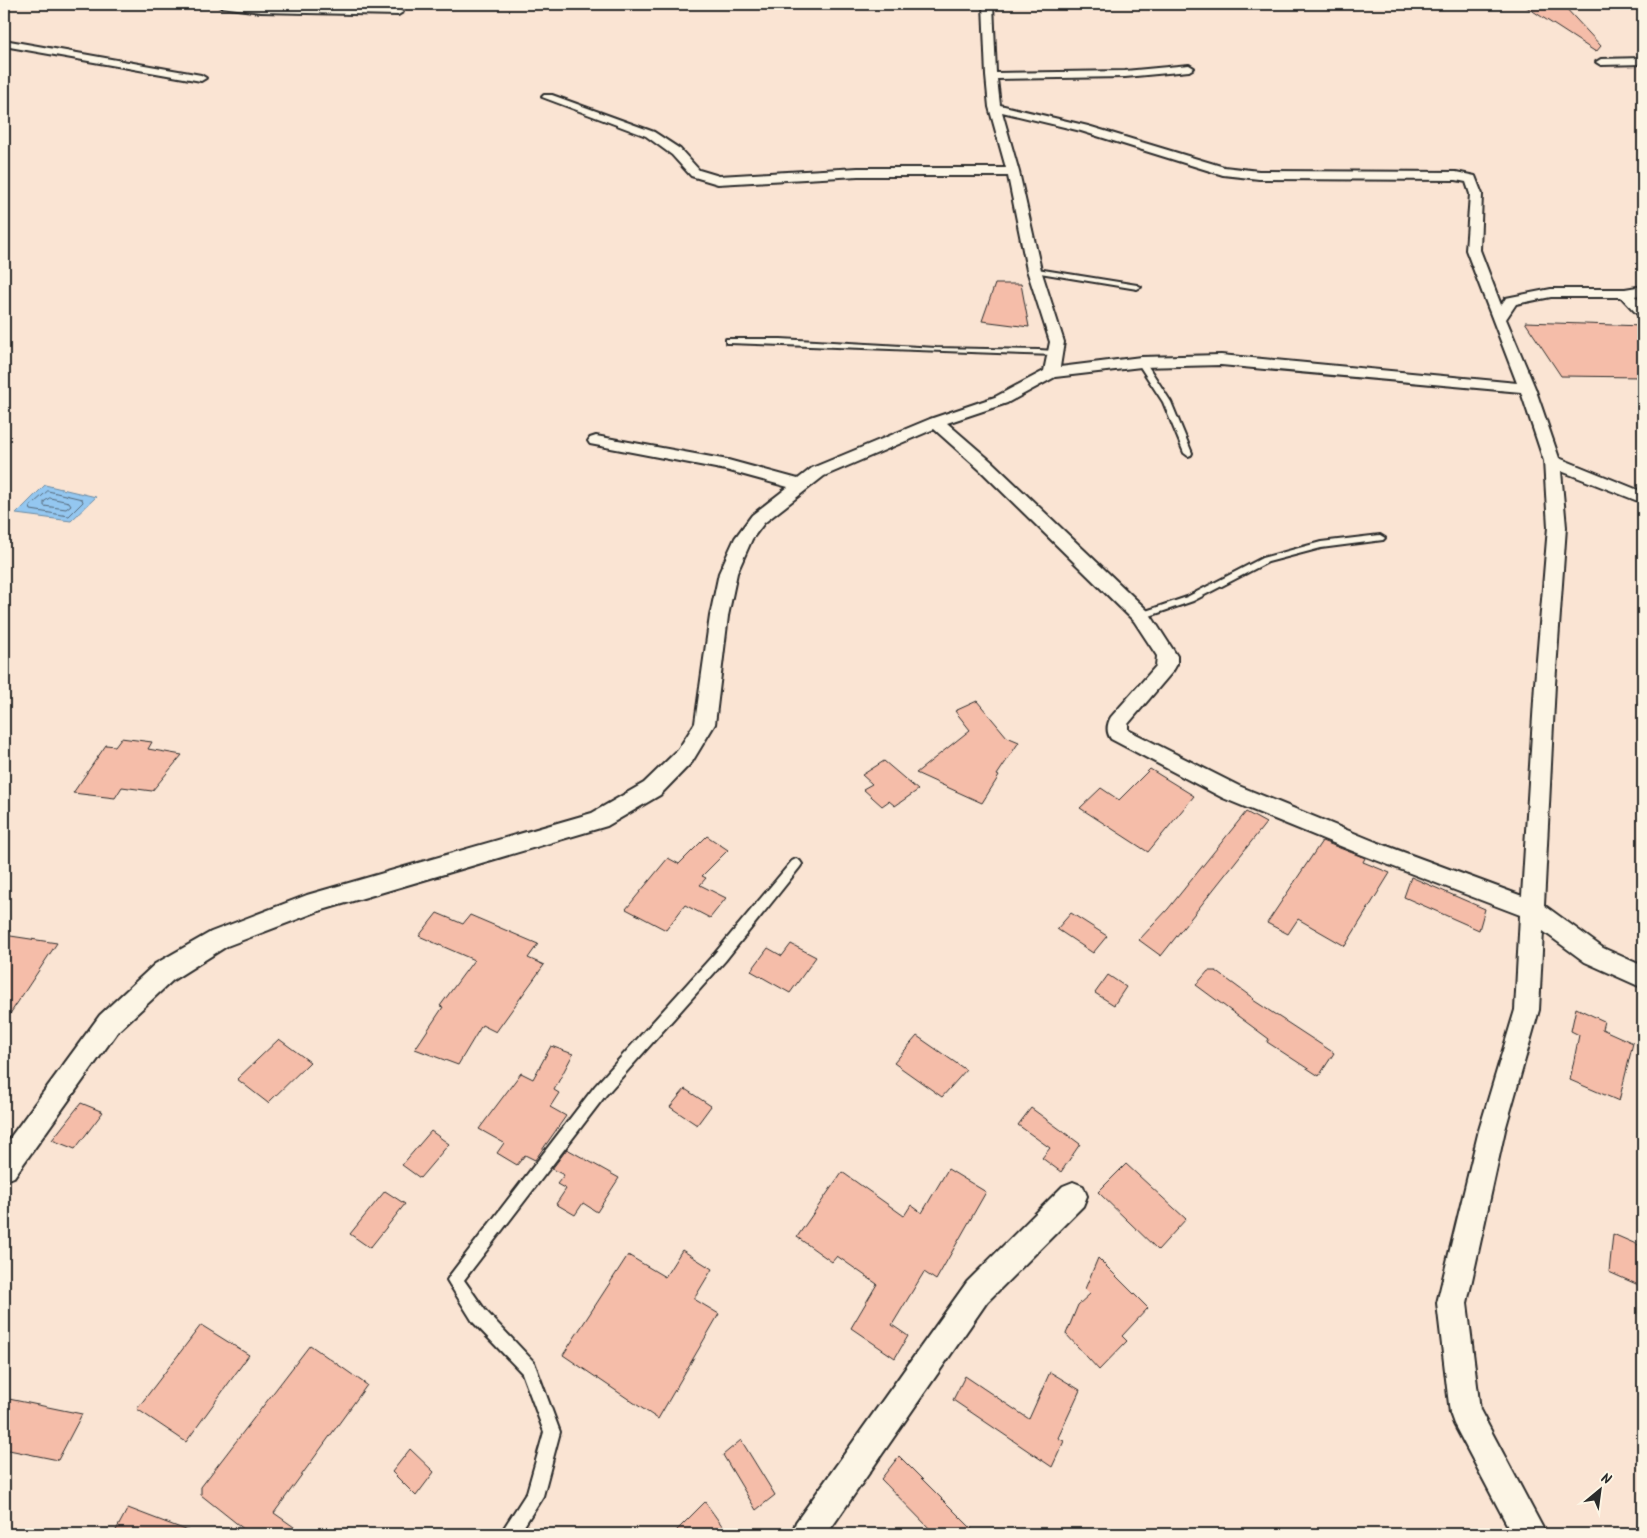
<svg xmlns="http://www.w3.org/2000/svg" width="1647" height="1538" font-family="Kalam,sans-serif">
  <rect width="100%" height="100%" fill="#fae4d3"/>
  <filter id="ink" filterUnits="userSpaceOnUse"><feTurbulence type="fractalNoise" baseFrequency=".02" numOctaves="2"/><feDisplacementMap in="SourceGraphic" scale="10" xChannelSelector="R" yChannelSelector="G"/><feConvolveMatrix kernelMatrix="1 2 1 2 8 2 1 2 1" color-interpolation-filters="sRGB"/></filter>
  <g filter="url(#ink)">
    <polygon fill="#94c7f0" stroke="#6a89a1" points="45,485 96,497 71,521 16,514"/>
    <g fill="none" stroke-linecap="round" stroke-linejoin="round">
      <g stroke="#55697a" stroke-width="1">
        <polygon points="48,491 82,499 83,502 69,516 31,510 30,507"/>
        <polygon points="50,498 69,502 71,505 66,509 44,506 44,502"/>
      </g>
    </g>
    <g fill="#f5bda9" stroke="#2b2b2b">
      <polygon points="1522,4 1563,5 1601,46 1596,52"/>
      <polygon points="995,284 1021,284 1029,327 982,321"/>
      <polygon points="1525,322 1643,326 1643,377 1561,376"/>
      <polygon points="977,701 1007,737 1019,742 997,775 999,776 982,803 916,773 970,730 955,711"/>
      <polygon points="121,738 152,742 148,749 182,755 152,791 122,787 115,798 73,793 106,745 115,746"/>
      <polygon points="884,761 918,790 895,806 889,801 882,806 863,789 872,784 862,775"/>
      <polygon points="1150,769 1194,796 1148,852 1080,808 1101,788 1119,800"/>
      <polygon points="1246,812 1266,823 1161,956 1139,940 1168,909"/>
      <polygon points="707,836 728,850 702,876 706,878 700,885 726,898 710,918 685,905 666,930 626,909 668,858 679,864"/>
      <polygon points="1322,841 1365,858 1363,862 1390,873 1345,946 1298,919 1288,934 1267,923"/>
      <polygon points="1411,877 1485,909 1479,930 1404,897"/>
      <polygon points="437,913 463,924 470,915 538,944 528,958 544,965 496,1032 482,1025 458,1065 415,1049 443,1007 440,1006 474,960 419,936"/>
      <polygon points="1071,913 1107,936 1093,953 1057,929"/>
      <polygon points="4,935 57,943 4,1023"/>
      <polygon points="791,944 816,957 790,993 751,971 768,948 782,956"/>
      <polygon points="1208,971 1216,971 1254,999 1253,1000 1334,1053 1319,1076 1267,1042 1269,1039 1196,985"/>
      <polygon points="1108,975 1126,987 1114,1005 1095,993"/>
      <polygon points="1576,1008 1604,1021 1602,1029 1633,1043 1619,1101 1570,1080 1579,1035 1571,1031"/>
      <polygon points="917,1036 966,1070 942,1097 894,1063"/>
      <polygon points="279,1039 310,1062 268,1103 237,1079"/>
      <polygon points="551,1046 573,1054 554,1090 559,1093 550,1107 566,1116 535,1160 525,1155 517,1165 497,1153 504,1143 479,1129 521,1073 533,1079"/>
      <polygon points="685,1089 711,1106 697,1125 670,1107"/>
      <polygon points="81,1103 103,1112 75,1149 52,1140"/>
      <polygon points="1031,1108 1080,1144 1061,1172 1042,1158 1050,1148 1018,1125"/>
      <polygon points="431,1131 449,1144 420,1178 402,1165"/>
      <polygon points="567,1149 619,1178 597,1212 583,1203 575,1215 556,1204 566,1189 557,1184 564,1175 552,1169"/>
      <polygon points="1126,1164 1186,1219 1158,1250 1098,1192"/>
      <polygon points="948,1169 986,1192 936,1280 924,1272 892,1325 908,1336 895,1358 851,1328 877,1284 837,1256 832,1262 797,1237 842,1172 904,1216 911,1205 922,1213"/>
      <polygon points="385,1191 405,1204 370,1248 350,1234"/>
      <polygon points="1613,1234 1643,1247 1643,1287 1609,1272"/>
      <polygon points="682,1250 712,1269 694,1299 719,1314 658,1419 563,1355 628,1255 665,1277"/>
      <polygon points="1098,1258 1148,1308 1122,1336 1127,1341 1099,1370 1066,1334 1078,1305 1090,1294 1085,1289"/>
      <polygon points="201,1325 249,1355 186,1442 137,1409"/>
      <polygon points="310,1345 367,1385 274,1513 304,1534 250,1534 201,1495 201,1487"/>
      <polygon points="1050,1372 1080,1390 1058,1438 1064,1441 1052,1467 953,1400 965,1376 1029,1419"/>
      <polygon points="4,1398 82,1414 58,1460 4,1449"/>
      <polygon points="741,1440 775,1495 756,1510 723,1455"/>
      <polygon points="410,1449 434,1472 416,1496 392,1472"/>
      <polygon points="899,1456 977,1534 935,1534 881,1479"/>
      <polygon points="705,1502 728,1534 673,1534"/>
      <polygon points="128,1508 191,1532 191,1534 114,1534"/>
    </g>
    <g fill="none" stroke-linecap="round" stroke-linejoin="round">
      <g stroke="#2b2b2b" stroke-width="4">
        <g id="service">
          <polygon points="1031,268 1137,285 1141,287 1137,289 1034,272 1031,272"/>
          <polygon points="726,339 781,339 936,348 1039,350 1054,351 1058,353 1054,355 729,343 726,343"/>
          <polygon points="1138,360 1144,360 1171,402 1192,453 1191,455 1188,456 1184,453 1163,402 1137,362"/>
          <polygon points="1380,535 1385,538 1383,540 1321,548 1268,562 1193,601 1141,619 1136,616 1137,614 1187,597 1262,558 1321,542"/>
          <polygon points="796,859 800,861 802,864 800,867 725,961 605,1096 464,1280 485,1310 534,1362 560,1432 543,1496 519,1534 500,1534 527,1492 544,1432 522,1373 473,1322 450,1285 447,1280 450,1275 595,1086 715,953 792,861"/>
        </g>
      </g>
      <g stroke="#2b2b2b" stroke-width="4">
        <g id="minor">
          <polygon points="216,4 398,9 403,12 398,15 261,12 221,7"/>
          <path d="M983 4H993L996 73 1125 71 1189 65 1194 68 1189 71 1125 77 997 79 1000 105 1088 126 1224 167 1259 171 1456 172 1475 176 1482 194 1480 250 1501 305 1506 298 1551 289H1625L1643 286V294L1635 296 1643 304V316L1638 315 1621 297H1551L1516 304 1506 319 1535 388 1559 458 1643 492V503L1561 471 1566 527 1555 684 1544 905 1603 948 1643 966V988L1585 962 1543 931 1539 1010 1505 1130 1467 1303 1480 1410 1546 1534H1512L1454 1424 1450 1413 1437 1303 1479 1130 1515 1010 1520 915 1360 854 1223 798 1111 739C1106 732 1107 724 1111 717L1156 666 1157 656 1134 621 980 470 934 429 824 476 764 523 752 539 737 573 728 616 715 724 692 762 660 795 607 826 319 911 227 946 173 980 118 1031 14 1177 4 1181V1146L100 1015 155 964 211 932 307 895 592 813 644 783 678 750 695 723 710 616 719 573 735 538 752 515 788 487 726 470 590 444 588 441 590 438 596 436 728 460 798 479 812 468 930 419 995 397 1044 371 1050 342 1027 270 1008 176H858L718 184 691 176 672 155 646 136 542 97 544 95H552L654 132 680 149 699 170 719 176 858 168H1006L989 107 986 76ZM1002 112 1081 131 1223 175 1259 179 1456 180 1466 182 1470 194 1466 250 1517 383 1221 355 1141 357 1060 367 1064 342 1041 270 1019 172ZM1221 365 1521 392 1544 461 1548 527 1535 684 1522 896 1376 842 1239 786 1128 730V724L1173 671 1177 664V656L1148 611 992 462 947 423 1007 403 1055 377 1141 367Z"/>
          <polygon points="4,40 201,75 206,78 201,81 4,46"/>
          <polygon points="1643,58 1643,64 1601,65 1596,62 1601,59"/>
          <polygon points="1073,1182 1083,1186 1087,1196 1083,1206 987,1302 827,1534 792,1534 796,1522 967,1282 1063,1186"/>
        </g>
      </g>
      <use href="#service" fill="#fcf5e5" fill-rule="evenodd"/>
      <use href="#minor" fill="#fcf5e5" fill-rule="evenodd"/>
    </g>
  </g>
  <rect width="1647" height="1538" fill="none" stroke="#fcf5e5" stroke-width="20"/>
  <rect x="10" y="10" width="1627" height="1518" fill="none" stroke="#2b2b2b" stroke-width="2" filter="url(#ink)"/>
  <g transform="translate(1600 1490) rotate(29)" stroke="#fcf5e5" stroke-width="4" paint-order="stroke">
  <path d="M0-4L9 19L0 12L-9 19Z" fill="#2b2b2b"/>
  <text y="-8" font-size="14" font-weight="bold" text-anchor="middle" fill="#2b2b2b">N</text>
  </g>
</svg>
